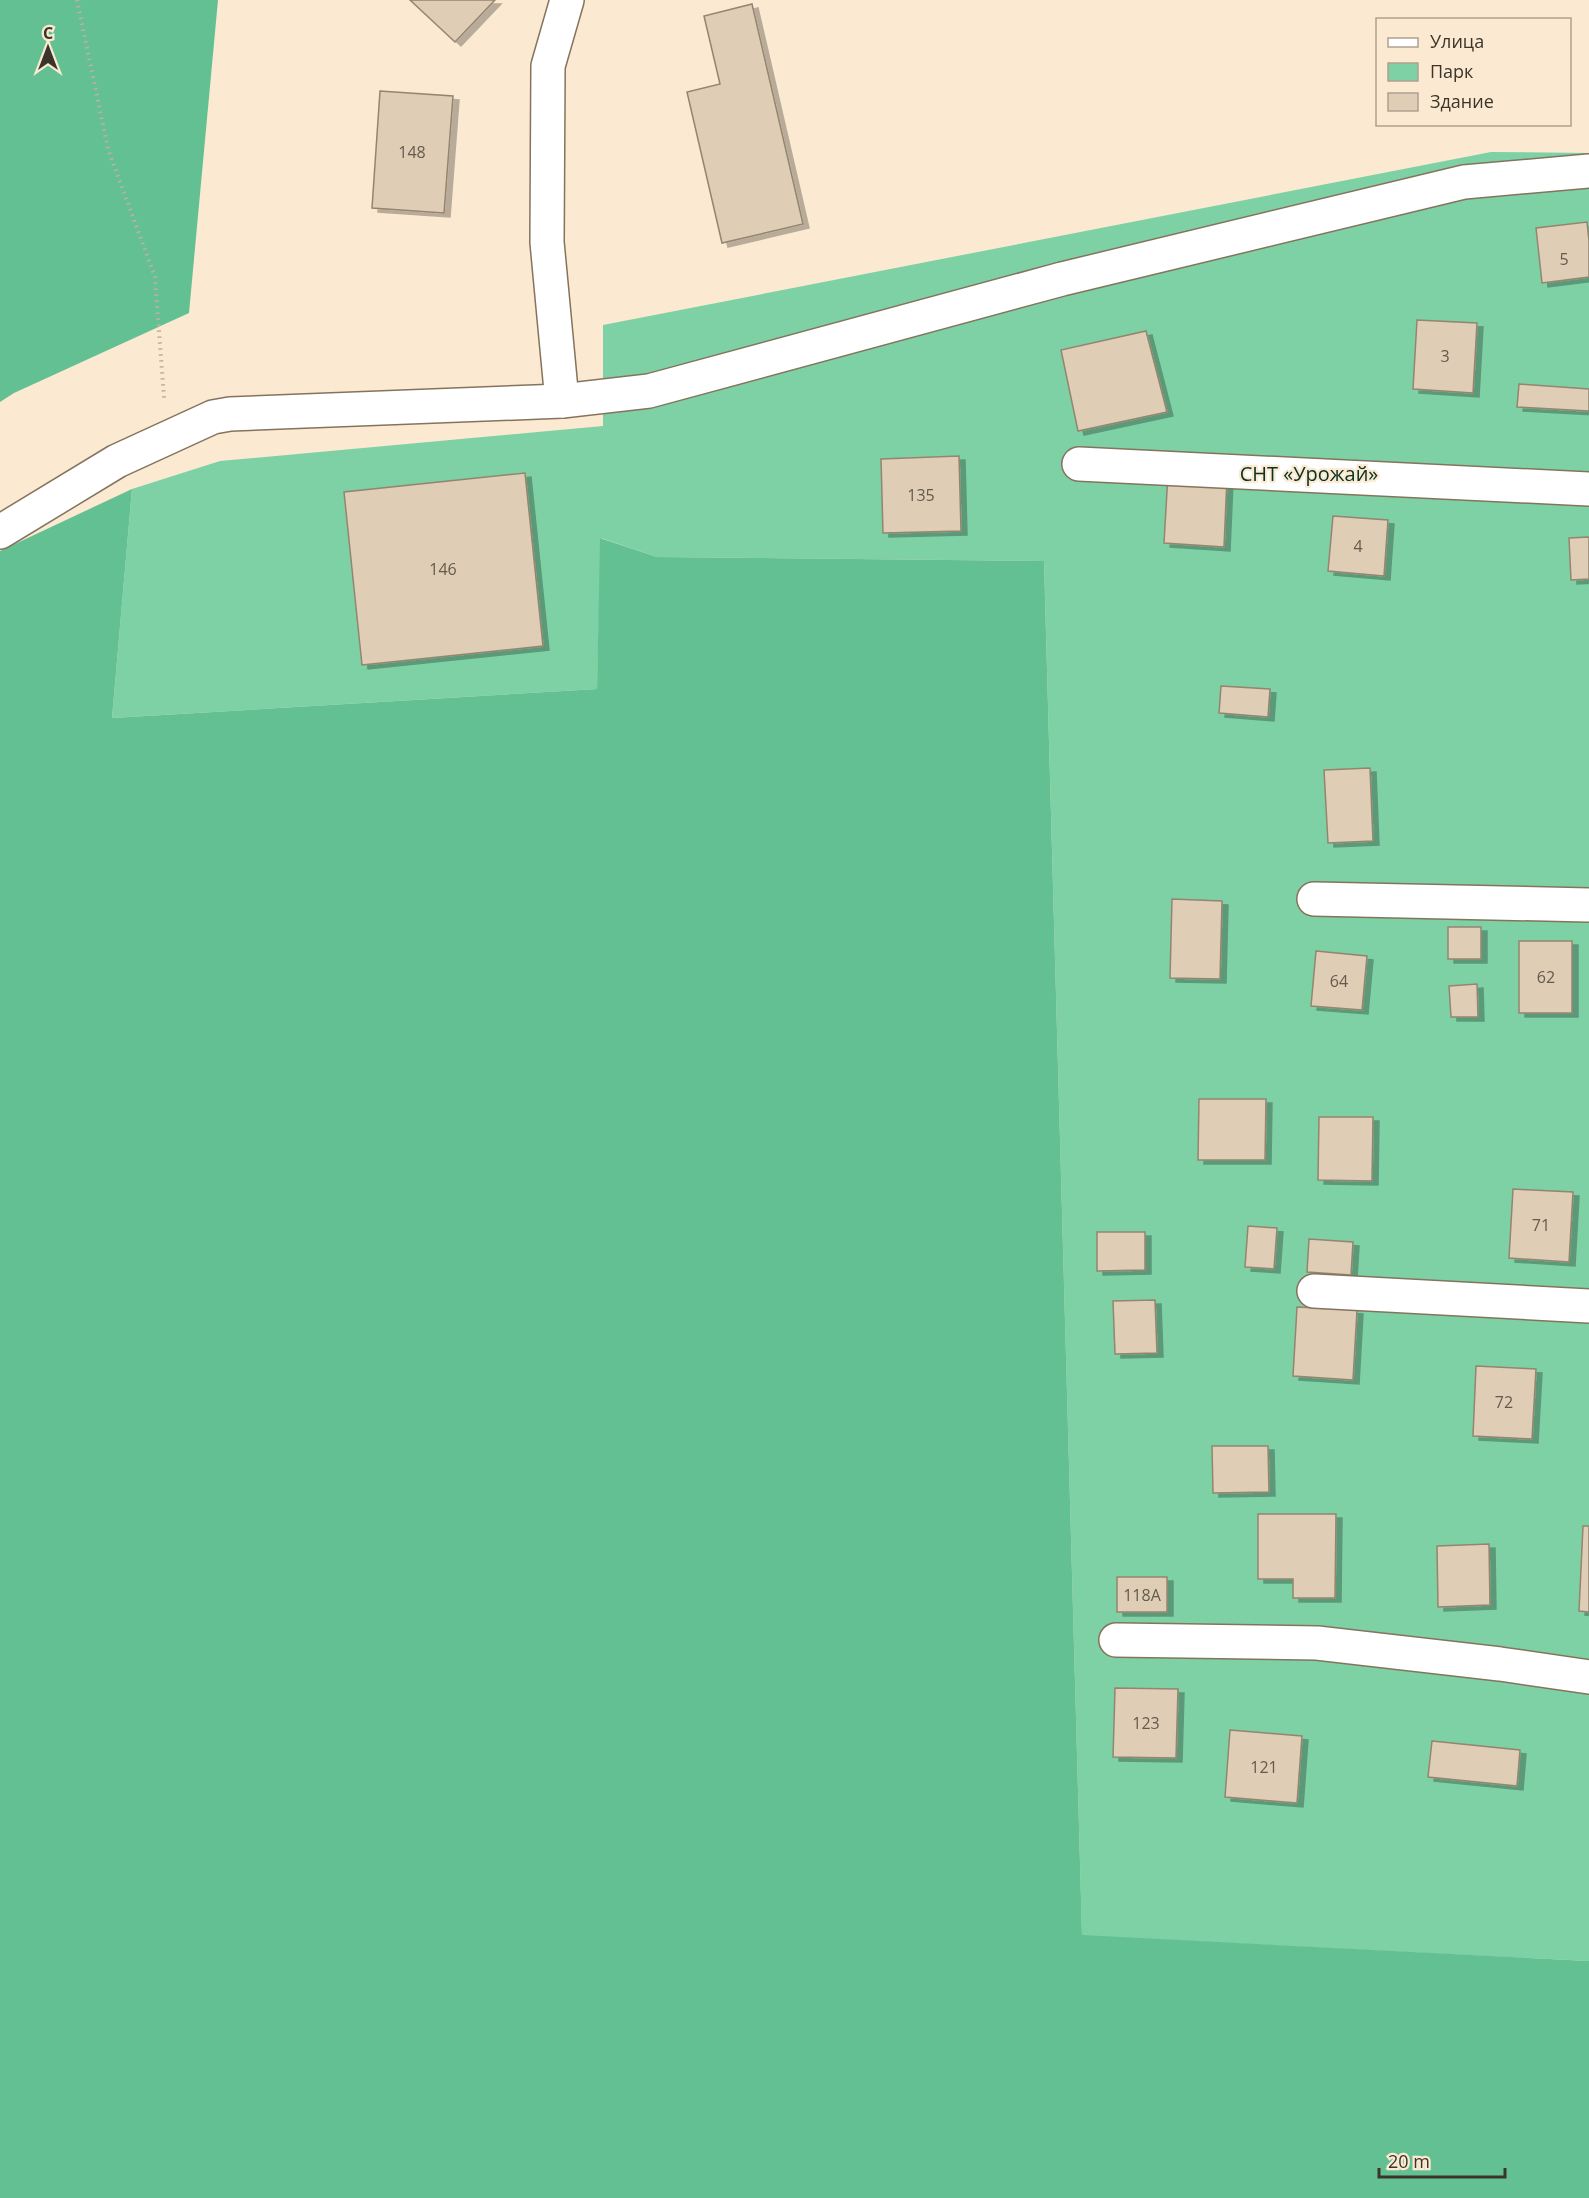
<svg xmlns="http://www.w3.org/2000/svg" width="1589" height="2198" font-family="'Open Sans',sans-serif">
  <defs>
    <filter id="shadow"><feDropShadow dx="6" dy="4" stdDeviation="0" flood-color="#0004"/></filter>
  </defs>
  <rect width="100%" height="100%" fill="#fbe9d1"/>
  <polygon fill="#7dd1a5" points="1491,152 1589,153 1589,1961 1082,1936 1044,561 657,557 601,538 597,689 112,718 132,489 220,461 603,426 603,325"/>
  <g fill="#63c092">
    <polygon points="0,0 218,0 189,313 14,393 0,402"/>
    <polygon points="132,489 112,718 597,689 600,538 657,557 1044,561 1082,1935 1589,1961 1589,2198 0,2198 0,551"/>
  </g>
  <g fill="#dfcdb5" stroke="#95856f" stroke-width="1.5" filter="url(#shadow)">
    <polygon points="410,0 495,0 455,42"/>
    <polygon points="752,4 803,224 722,243 687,92 720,84 704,16"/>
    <polygon points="380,91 453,96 444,213 372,208"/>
    <polygon points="1587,222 1589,241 1589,277 1542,283 1536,228"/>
    <polygon points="1417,320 1477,323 1473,393 1413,389"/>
    <polygon points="1146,331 1167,412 1078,431 1061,350"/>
    <polygon points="1519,384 1589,389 1589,411 1517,407"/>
    <polygon points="959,456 961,531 883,533 881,459"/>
    <polygon points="525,473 543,646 362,665 344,492"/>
    <polygon points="1168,474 1227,478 1224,547 1164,543"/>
    <polygon points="1333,516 1388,520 1384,576 1328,571"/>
    <polygon points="1589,537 1589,579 1571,580 1569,538"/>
    <polygon points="1221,686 1270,689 1268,717 1219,713"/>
    <polygon points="1370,768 1373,841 1328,843 1324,770"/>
    <polygon points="1172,899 1222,901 1220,979 1170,978"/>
    <rect x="1448" y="927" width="33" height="32"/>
    <rect x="1519" y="941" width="53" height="72"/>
    <polygon points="1316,951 1367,956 1362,1010 1311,1006"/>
    <polygon points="1477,984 1478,1017 1451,1017 1449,986"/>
    <polygon points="1199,1099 1266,1099 1265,1160 1198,1160"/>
    <polygon points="1319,1117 1373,1117 1372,1181 1318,1180"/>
    <polygon points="1513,1189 1573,1192 1569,1262 1509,1258"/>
    <polygon points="1248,1226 1277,1228 1274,1269 1245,1267"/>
    <polygon points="1097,1232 1145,1232 1145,1270 1097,1271"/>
    <polygon points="1309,1239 1353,1242 1351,1275 1307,1272"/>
    <polygon points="1155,1300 1157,1353 1115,1354 1113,1301"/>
    <polygon points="1297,1307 1357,1310 1353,1380 1293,1376"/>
    <polygon points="1476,1366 1536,1369 1532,1439 1473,1436"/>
    <polygon points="1212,1446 1268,1446 1269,1492 1213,1493"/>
    <polygon points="1258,1514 1336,1514 1335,1598 1293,1598 1293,1579 1258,1579"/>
    <polygon points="1583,1526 1589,1526 1589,1612 1579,1611"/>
    <polygon points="1489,1544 1490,1605 1438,1607 1437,1546"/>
    <rect x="1117" y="1577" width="50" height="35"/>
    <polygon points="1115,1688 1178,1689 1176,1758 1113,1757"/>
    <polygon points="1230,1730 1302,1736 1297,1803 1225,1797"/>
    <polygon points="1432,1741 1520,1750 1517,1786 1428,1777"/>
  </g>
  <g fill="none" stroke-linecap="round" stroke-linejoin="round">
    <g stroke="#84745e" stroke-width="36">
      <g id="minor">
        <polyline points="562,401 547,242 548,66 567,0"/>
        <polyline points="1079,464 1589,489"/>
        <polyline points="0,532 117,461 213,417 230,414 562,401 649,391 1062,279 1464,182 1589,171"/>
        <polyline points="1314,899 1589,905"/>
        <polyline points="1314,1291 1589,1306"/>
        <polyline points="1116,1640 1317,1643 1500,1664 1589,1677"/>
      </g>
    </g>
    <polyline stroke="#bfb19d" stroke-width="4" stroke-dasharray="1.5 4.5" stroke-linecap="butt" points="77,0 108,149 155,277 164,398"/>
    <use href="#minor" stroke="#fff" stroke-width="33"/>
  </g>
  <g text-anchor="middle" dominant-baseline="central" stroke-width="4.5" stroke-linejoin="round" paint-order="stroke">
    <g font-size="16" fill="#645a4e">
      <text x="412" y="152">148</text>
      <text x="1564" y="259">5</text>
      <text x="1445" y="356">3</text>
      <text x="921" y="495">135</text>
      <text x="1358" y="546">4</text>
      <text x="443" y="569">146</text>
      <text x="1546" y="977">62</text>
      <text x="1339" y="981">64</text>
      <text x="1541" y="1225">71</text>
      <text x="1504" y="1402">72</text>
      <text x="1142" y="1595">118А</text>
      <text x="1146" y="1723">123</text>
      <text x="1264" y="1767">121</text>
    </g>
    <g font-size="20" fill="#083320" stroke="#fbe9d1">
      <text x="1309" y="473">СНТ «Урожай»</text>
    </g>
  </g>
  <rect x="1376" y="18" width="195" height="108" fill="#fbe9d1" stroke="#aea18f" stroke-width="1.5"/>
  <rect x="1388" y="38" width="30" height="9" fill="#ffffff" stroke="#aea18f" stroke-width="1.5"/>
  <text x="1430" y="48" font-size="18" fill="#3b342b">Улица</text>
  <rect x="1388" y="63" width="30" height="18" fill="#7dd1a5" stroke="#aea18f" stroke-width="1.5"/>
  <text x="1430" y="78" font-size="18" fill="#3b342b">Парк</text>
  <rect x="1388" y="93" width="30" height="18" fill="#dfcdb5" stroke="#aea18f" stroke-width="1.5"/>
  <text x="1430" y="108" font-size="18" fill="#3b342b">Здание</text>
  <g transform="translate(48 48)" stroke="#fbe9d1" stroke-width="4.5" paint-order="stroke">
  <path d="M0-4.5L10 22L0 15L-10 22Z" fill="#3b342b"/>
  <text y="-9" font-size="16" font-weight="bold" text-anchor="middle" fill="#3b342b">С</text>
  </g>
  <path d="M1379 2168v9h126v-9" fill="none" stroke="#3b342b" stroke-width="3"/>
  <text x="1388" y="2168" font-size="18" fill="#3b342b" stroke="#fbe9d1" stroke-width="4.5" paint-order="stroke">20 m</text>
</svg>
